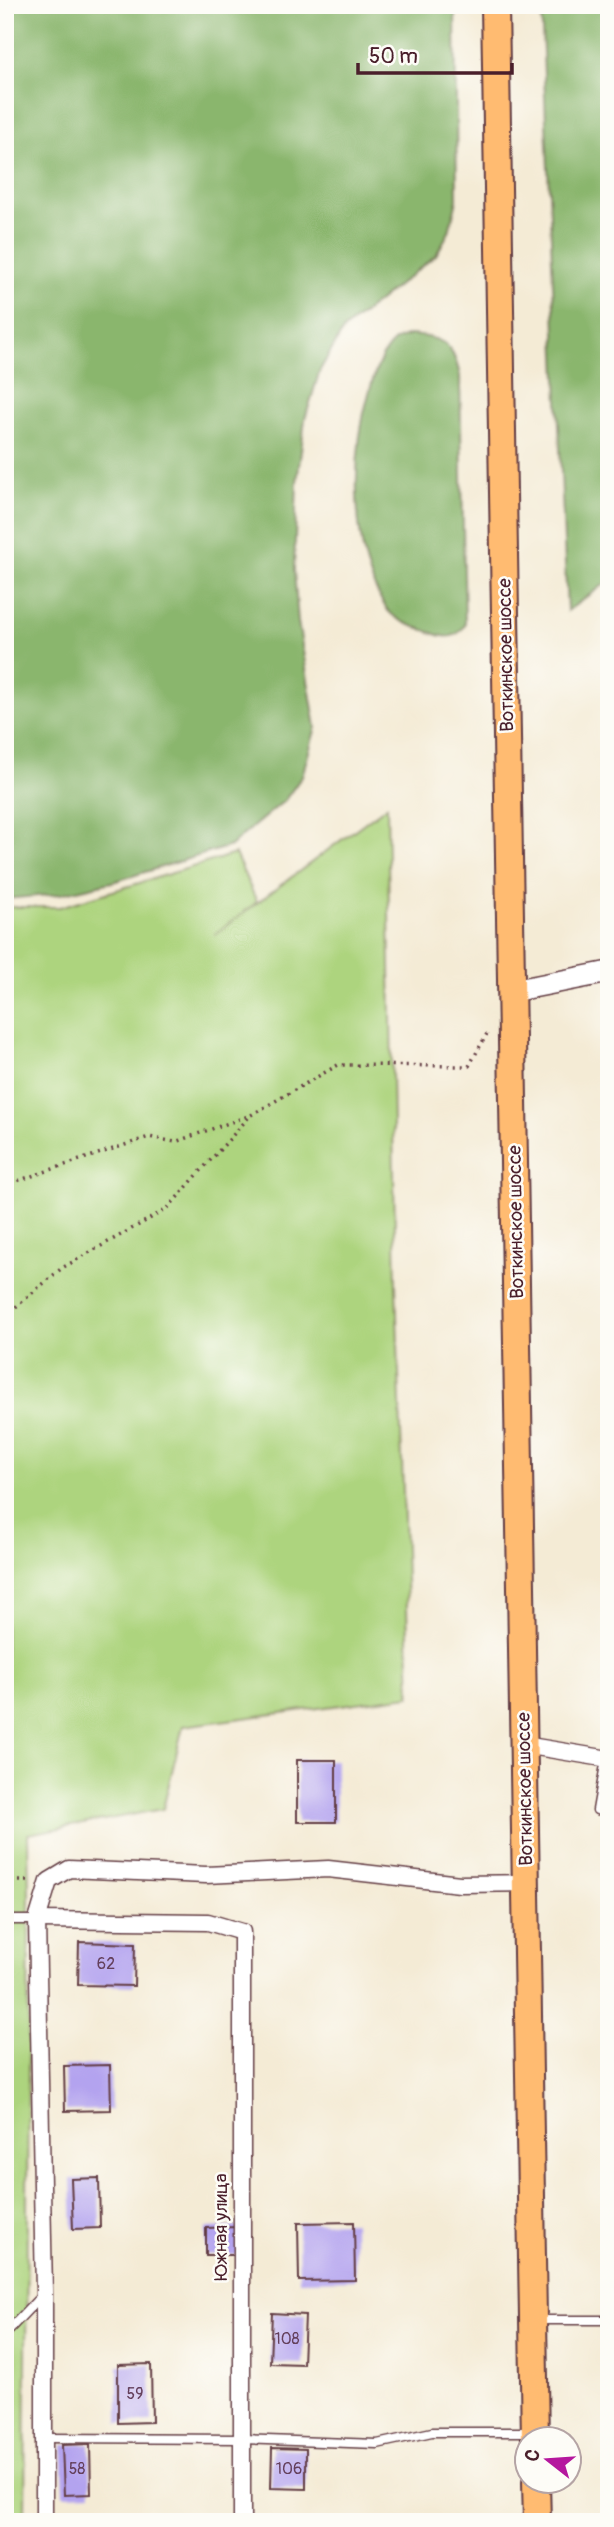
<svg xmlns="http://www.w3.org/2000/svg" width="614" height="2527" font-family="Pangolin,sans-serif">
  <rect width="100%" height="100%" fill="#fdfcf7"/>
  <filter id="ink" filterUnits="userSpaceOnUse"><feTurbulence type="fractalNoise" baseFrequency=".0143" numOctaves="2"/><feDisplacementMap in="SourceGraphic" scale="14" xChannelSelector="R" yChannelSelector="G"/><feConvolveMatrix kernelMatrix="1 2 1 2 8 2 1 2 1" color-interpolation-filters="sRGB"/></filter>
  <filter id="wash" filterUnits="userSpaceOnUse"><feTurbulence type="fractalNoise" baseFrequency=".00686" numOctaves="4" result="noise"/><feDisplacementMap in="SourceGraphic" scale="28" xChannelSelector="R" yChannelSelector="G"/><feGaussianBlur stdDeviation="1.57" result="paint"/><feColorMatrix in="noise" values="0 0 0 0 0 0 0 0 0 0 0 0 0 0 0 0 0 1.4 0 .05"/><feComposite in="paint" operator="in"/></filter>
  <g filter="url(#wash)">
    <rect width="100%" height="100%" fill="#f4ebd5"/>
    <polygon fill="#add47e" stroke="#7c7a54" stroke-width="2" points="387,806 396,1285 410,1696 183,1726 163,1809 28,1834 29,1894 25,2522 5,2522 5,907 60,907 235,854 257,902 214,935"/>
    <g fill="#8ab66d" stroke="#6a6a4c" stroke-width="2">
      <polygon points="5,5 455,5 457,200 449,232 436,255 344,329 320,370 305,419 297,482 294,570 298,622 316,727 302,776 285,800 230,846 116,881 60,894 5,899"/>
      <polygon points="541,5 609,5 609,581 567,611"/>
      <path d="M410 335C443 337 453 343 460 376L465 625C457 638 447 639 433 633 419 628 395 622 386 608 350 552 351 455 369 393 374 376 380 353 395 341 399 338 405 337 410 335Z"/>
    </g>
    <g id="blocks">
      <g fill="#b3a3ef">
        <rect x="297" y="1760" width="39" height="62"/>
        <polygon points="79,1942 135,1944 134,1986 78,1985"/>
        <polygon points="110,2065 111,2110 65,2111 64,2066"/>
        <polygon points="99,2178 100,2228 73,2229 71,2179"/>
        <polygon points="354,2222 355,2280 299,2281 298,2223"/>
        <polygon points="238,2227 238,2255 206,2255 206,2228"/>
        <polygon points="272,2313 305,2315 303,2364 270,2363"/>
        <polygon points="151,2364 152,2422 118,2423 118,2365"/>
        <polygon points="90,2444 91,2494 64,2495 62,2445"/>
        <polygon points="272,2448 306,2449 306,2489 271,2488"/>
      </g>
    </g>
  </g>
  <g filter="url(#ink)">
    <use href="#blocks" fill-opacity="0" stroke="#643e44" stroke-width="2"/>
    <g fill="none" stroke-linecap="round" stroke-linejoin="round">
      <g stroke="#643e44" stroke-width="11">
        <g id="service">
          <polyline points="606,1759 597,1810 609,1812"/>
          <polyline points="5,1920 37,1920"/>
          <polyline points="538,2320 609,2320"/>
          <polyline points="5,2334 42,2295"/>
          <polyline points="45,2438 242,2439 377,2444 432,2432 531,2432"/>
        </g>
      </g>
      <g stroke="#643e44" stroke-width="19">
        <g id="minor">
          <polyline points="524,1745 609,1759"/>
          <polyline points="37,1920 208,1922 242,1932 242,2522"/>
          <polyline points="44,2522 44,2292 37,1920 49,1881 69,1869 206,1875 328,1869 460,1884 527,1883"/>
        </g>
      </g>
      <g stroke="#643e44" stroke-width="24">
        <polyline id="tertiary" points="512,991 609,972"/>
      </g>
      <g stroke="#643e44" stroke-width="30">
        <g id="primary">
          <polyline points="495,5 535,2440"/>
          <polyline points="536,2482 537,2522"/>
        </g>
      </g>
      <g stroke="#643e44" stroke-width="3.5" stroke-dasharray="2 5" stroke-linecap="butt">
        <polyline points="5,1185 149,1137 175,1142 251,1115 338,1065 469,1066 488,1032"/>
        <polyline points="5,1316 62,1268 167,1209 249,1117"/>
        <polyline points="5,1881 29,1881"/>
      </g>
      <use href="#service" stroke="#fff" stroke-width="8"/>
      <use href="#minor" stroke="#fff" stroke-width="16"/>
      <use href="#tertiary" stroke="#fff" stroke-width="21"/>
      <use href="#primary" stroke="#ffbb71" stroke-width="26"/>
    </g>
  </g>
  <g text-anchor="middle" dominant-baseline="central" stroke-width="5" stroke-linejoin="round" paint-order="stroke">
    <g font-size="16" fill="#64405c">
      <text x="106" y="1964">62</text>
      <text x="287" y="2339">108</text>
      <text x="135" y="2394">59</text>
      <text x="77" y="2469">58</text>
      <text x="289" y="2469">106</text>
    </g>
    <g font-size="19" fill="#4a1f2b" stroke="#fdfcf7">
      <text transform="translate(506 655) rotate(-91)">Воткинское шоссе</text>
      <text transform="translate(516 1222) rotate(-91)">Воткинское шоссе</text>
      <text transform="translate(525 1789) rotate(-91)">Воткинское шоссе</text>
      <text transform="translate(221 2227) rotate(-90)">Южная улица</text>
    </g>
  </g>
  <rect width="614" height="2527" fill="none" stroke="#fdfcf7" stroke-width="28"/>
  <g transform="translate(548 2460) rotate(287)"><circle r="33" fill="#fdfcf7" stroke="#b5a4a5" stroke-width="2"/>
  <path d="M0-5L12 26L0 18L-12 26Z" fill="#b5179e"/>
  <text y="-10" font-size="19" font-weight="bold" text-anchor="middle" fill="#4a1f2b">С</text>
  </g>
  <path d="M358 63v10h154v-10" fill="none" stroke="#4a1f2b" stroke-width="3.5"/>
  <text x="369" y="63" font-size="21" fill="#4a1f2b" stroke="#fdfcf7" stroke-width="5" paint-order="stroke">50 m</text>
</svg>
